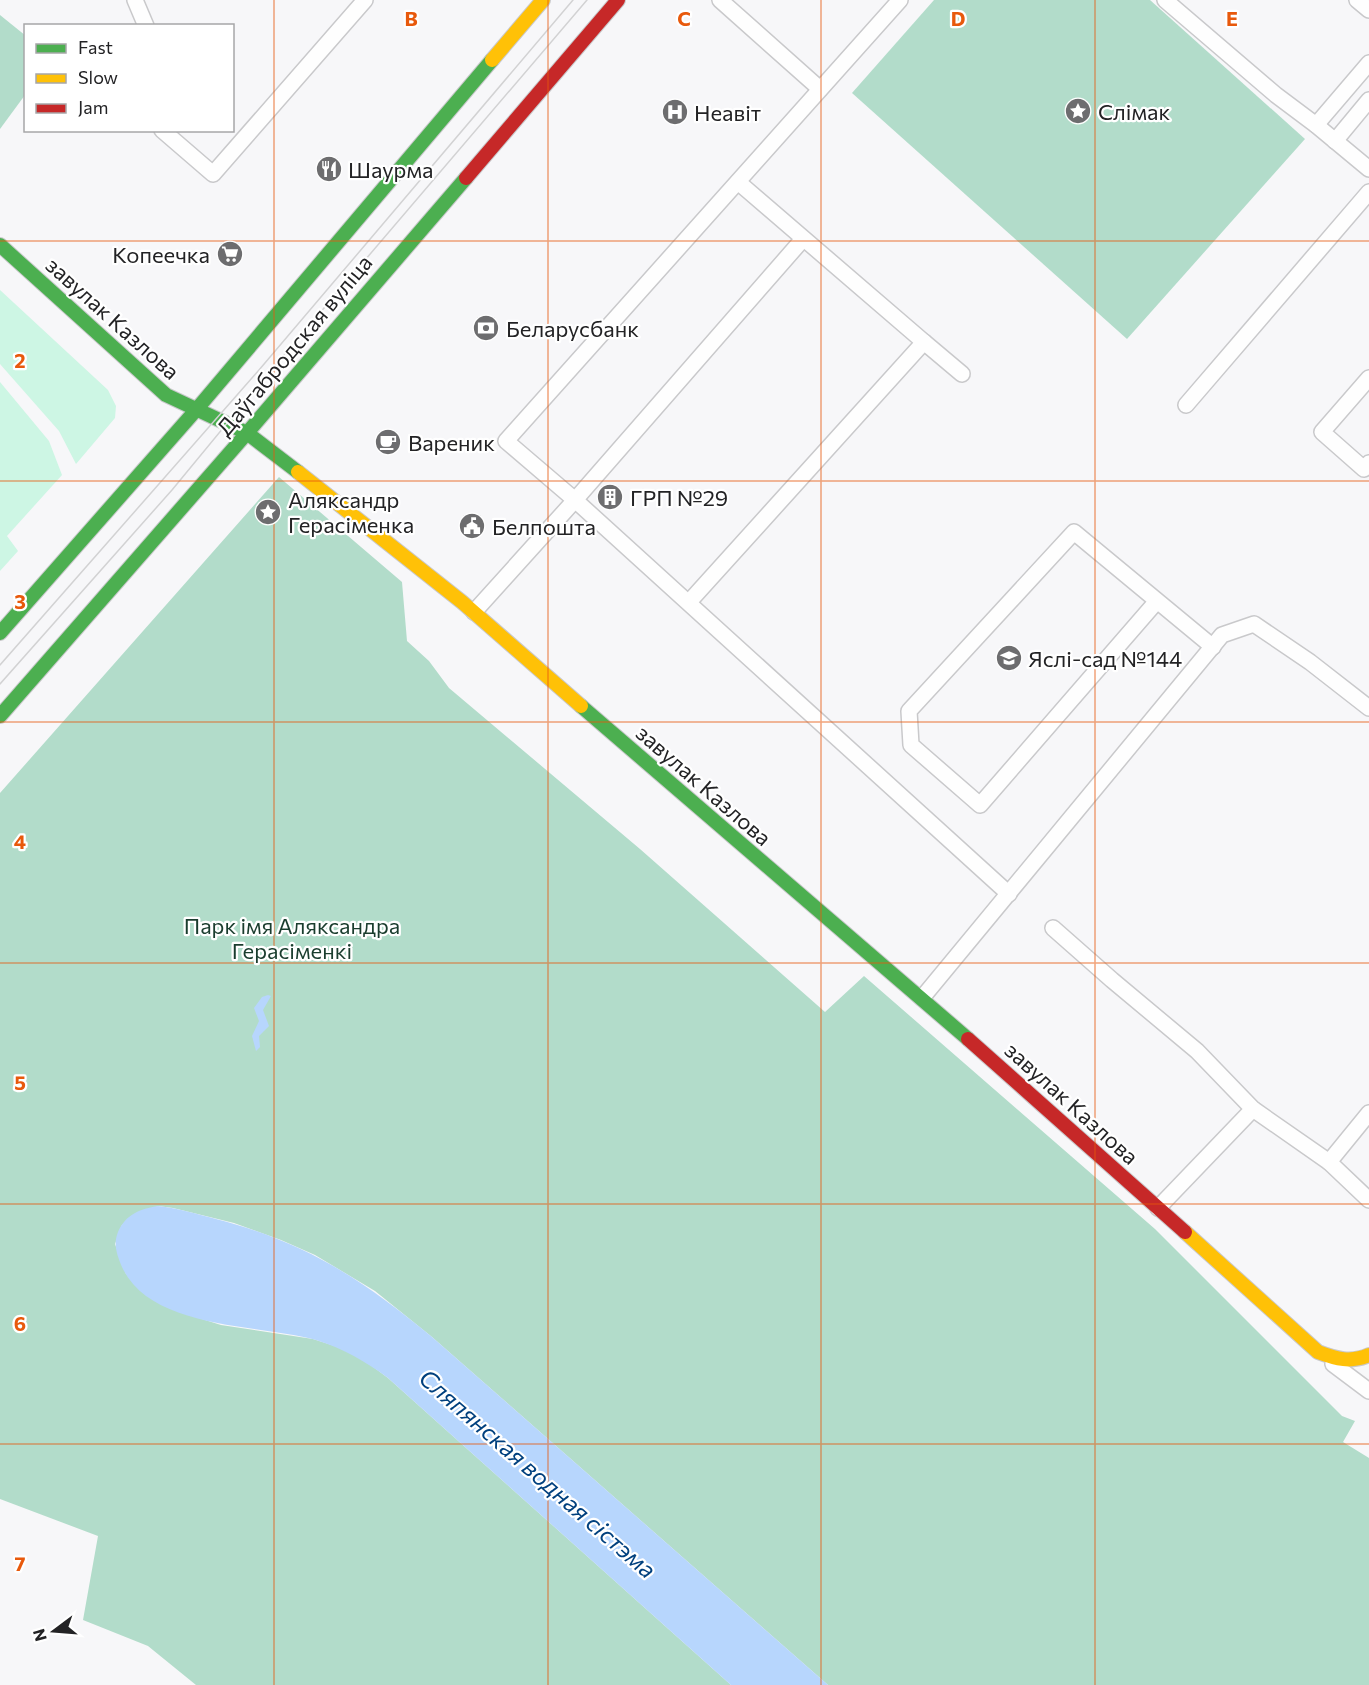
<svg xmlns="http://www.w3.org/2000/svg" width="1369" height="1685" font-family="Commissioner,sans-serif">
  <rect width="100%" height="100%" fill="#f7f7f9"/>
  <g fill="#cdf6e4">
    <polygon points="0,290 108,390 116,406 115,418 76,464 59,431 0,364"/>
    <polygon points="0,382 49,441 62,475 7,536 18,551 0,571"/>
  </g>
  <g fill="#b2dcca">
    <polygon points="934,0 1150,0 1305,139 1127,339 852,93"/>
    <polygon points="0,15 26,36 25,95 0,129"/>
    <polygon points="279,477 402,582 407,641 429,661 449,688 640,849 825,1012 864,976 1155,1229 1342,1416 1355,1421 1343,1442 1369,1458 1369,1685 828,1685 432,1337 375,1291 315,1255 281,1240 234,1223 173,1208 158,1206 122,1225 115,1244 126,1274 202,1319 221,1325 313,1339 341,1348 364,1360 388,1378 731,1685 196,1685 148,1646 83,1620 98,1536 0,1499 0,793"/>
  </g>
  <g fill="#b7d6fd">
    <polygon points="268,995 271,996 263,1010 269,1026 259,1036 260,1047 256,1051 252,1036 259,1021 254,1008 262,997"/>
    <path d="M158 1206C178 1208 197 1214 216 1219 305 1242 362 1279 432 1337L828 1685H731L388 1378C365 1361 344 1349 316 1340 259 1324 151 1330 122 1267 117 1255 113 1244 118 1232 126 1214 140 1209 158 1206Z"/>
  </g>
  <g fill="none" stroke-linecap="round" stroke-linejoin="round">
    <g stroke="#c9c9cb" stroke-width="18">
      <g id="lane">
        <polyline points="135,0 146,26"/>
        <polyline points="720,0 820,89"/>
        <polyline points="900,0 506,441 575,500 1009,894"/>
        <polyline points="1165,0 1276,95 1316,125 1369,169"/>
        <polyline points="1357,0 1369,10"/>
        <polyline points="1316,125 1369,63"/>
        <polyline points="162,130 213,174 365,0"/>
        <polyline points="1335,141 1369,100"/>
        <polyline points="924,342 962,374"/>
        <polyline points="1369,378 1322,432 1364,469 1369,463"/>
        <polyline points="1186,405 1369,192"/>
        <polyline points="1157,601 980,805 911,745 909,711 1074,532 1213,647"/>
        <polyline points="689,602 924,342 738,182"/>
        <polyline points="474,612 575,500 803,239"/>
        <polyline points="1053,928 1112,980 1197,1051 1253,1109 1329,1162"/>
        <polyline points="922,998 1222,635 1254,624 1310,662 1369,708"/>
        <polyline points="1369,1113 1329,1162 1369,1200"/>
        <polyline points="1158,1208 1253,1109"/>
        <polyline points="1333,1364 1369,1391"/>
      </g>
    </g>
    <g stroke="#c9c9cb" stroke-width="16">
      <g id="fast">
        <polyline points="0,245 166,395 247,433 298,472"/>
        <polyline points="0,633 196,410 492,60"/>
        <polyline points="581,706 968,1039"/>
        <polyline points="0,716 247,433 466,178"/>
      </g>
    </g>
    <g stroke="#c9c9cb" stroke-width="16">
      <g id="slow">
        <polyline points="492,60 543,0"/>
        <polyline points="298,472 462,602 581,706"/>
        <path d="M1185 1232 1318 1352C1336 1359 1351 1363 1369 1355"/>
      </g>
    </g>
    <g stroke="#c9c9cb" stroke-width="16">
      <g id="jam">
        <polyline points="466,178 618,0"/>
        <polyline points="968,1039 1185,1232"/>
      </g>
    </g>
    <use href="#lane" stroke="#fefefe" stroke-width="15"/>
    <use href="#fast" stroke="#4caf50" stroke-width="14"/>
    <use href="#slow" stroke="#ffc107" stroke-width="14"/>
    <use href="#jam" stroke="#c62828" stroke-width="14"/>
    <g stroke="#d2d2d3" stroke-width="1.5">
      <polyline points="0,665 259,370 573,0"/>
      <polyline points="0,684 172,490 266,376 587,0"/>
    </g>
  </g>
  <path fill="none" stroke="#e8590c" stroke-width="1.5" stroke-opacity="0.55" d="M274 0V1685M548 0V1685M821 0V1685M1095 0V1685M0 241H1369M0 481H1369M0 722H1369M0 963H1369M0 1204H1369M0 1444H1369"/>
  <defs>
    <g id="sight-disc" transform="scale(1.35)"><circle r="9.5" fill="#6d6d6f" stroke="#fff"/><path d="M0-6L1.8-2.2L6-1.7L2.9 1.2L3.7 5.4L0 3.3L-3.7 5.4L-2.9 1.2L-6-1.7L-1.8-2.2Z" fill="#fff"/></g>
    <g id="hospital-disc" transform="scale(1.35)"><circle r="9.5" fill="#6d6d6f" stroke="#fff"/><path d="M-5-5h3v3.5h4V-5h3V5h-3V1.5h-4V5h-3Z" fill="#fff"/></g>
    <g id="restaurant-disc" transform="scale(1.35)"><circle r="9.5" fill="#6d6d6f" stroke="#fff"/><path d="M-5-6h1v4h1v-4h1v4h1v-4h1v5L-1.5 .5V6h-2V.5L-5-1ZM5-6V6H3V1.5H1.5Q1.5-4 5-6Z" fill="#fff"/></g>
    <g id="supermarket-disc" transform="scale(1.35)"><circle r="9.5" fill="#6d6d6f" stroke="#fff"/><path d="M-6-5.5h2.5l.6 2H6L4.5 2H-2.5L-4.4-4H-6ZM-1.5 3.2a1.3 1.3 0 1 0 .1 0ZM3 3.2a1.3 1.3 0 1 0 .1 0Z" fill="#fff"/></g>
    <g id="bank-disc" transform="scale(1.35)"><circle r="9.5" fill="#6d6d6f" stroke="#fff"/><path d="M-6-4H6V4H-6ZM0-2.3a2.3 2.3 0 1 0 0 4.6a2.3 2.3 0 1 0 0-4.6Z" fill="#fff"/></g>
    <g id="cafe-disc" transform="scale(1.35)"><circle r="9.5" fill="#6d6d6f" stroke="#fff"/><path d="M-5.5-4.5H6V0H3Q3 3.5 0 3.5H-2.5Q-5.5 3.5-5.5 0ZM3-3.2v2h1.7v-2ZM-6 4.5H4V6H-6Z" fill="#fff"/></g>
    <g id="building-disc" transform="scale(1.35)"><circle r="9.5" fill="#6d6d6f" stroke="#fff"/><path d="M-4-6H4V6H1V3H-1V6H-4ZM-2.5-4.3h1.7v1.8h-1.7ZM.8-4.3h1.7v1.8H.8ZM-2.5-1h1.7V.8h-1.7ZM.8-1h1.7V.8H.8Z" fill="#fff"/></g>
    <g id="civic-disc" transform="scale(1.35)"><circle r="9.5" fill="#6d6d6f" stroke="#fff"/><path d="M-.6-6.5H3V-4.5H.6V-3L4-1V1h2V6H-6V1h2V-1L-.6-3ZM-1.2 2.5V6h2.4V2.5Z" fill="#fff"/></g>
    <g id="school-disc" transform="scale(1.35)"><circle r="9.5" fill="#6d6d6f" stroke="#fff"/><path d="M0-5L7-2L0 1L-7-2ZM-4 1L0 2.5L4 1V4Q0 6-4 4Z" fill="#fff"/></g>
  </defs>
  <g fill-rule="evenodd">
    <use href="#sight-disc" x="1078" y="111"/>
    <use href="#hospital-disc" x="675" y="112"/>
    <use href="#restaurant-disc" x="329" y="169"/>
    <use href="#supermarket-disc" x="230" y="254"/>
    <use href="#bank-disc" x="486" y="328"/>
    <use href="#cafe-disc" x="388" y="442"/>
    <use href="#building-disc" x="610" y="497"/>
    <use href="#sight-disc" x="268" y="512"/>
    <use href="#civic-disc" x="472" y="526"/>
    <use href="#school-disc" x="1009" y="658"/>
  </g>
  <g text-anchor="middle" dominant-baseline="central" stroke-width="4.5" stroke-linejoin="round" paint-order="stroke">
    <g font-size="22" fill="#232325" stroke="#fff" text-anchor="start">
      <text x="1098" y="111">Слімак</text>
      <text x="694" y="112">Неавіт</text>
      <text x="348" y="169">Шаурма</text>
      <text x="210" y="254" text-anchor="end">Копеечка</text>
      <text x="506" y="328">Беларусбанк</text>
      <text x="408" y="442">Вареник</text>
      <text x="630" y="497">ГРП №29</text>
      <text x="288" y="499">Аляксандр<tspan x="288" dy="25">Герасіменка</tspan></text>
      <text x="492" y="526">Белпошта</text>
      <text x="1028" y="658">Яслі-сад №144</text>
    </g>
    <g font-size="22" fill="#232325" stroke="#fff">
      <text transform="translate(113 318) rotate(42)">завулак Казлова</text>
      <text transform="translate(294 345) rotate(-50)">Даўгабродская вуліца</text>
      <text transform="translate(704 785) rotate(41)">завулак Казлова</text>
      <text transform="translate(1072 1103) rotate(42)">завулак Казлова</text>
    </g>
    <g font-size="22" fill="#1a3d2e" stroke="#fff">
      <text x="292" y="925">Парк імя Аляксандра<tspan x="292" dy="25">Герасіменкі</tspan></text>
    </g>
    <g font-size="24" font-style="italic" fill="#00407e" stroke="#fff">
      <text transform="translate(538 1473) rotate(41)">Сляпянская водная сістэма</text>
    </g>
  </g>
  <g font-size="20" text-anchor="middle" font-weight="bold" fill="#e8590c" stroke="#fff" stroke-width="4.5" stroke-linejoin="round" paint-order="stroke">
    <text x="411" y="26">B</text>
    <text x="684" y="26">C</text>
    <text x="958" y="26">D</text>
    <text x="1232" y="26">E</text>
    <text x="20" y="368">2</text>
    <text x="20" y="609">3</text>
    <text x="20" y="849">4</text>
    <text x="20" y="1090">5</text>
    <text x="20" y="1331">6</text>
    <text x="20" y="1571">7</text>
  </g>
  <rect x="24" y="24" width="210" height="108" fill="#ffffff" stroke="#a7a7a8" stroke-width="1.5"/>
  <rect x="36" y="44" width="30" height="9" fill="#4caf50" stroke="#a7a7a8" stroke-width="1.5"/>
  <text x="78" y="54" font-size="18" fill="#232325">Fast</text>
  <rect x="36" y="74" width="30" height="9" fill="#ffc107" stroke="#a7a7a8" stroke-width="1.5"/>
  <text x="78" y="84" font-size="18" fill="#232325">Slow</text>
  <rect x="36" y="104" width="30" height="9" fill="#c62828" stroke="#a7a7a8" stroke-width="1.5"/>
  <text x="78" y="114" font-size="18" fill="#232325">Jam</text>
  <g transform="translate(54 1631) rotate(254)" stroke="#ffffff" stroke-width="4.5" paint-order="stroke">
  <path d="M0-4.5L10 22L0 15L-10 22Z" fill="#232325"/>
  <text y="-9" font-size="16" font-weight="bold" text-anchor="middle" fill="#232325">N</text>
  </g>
</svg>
